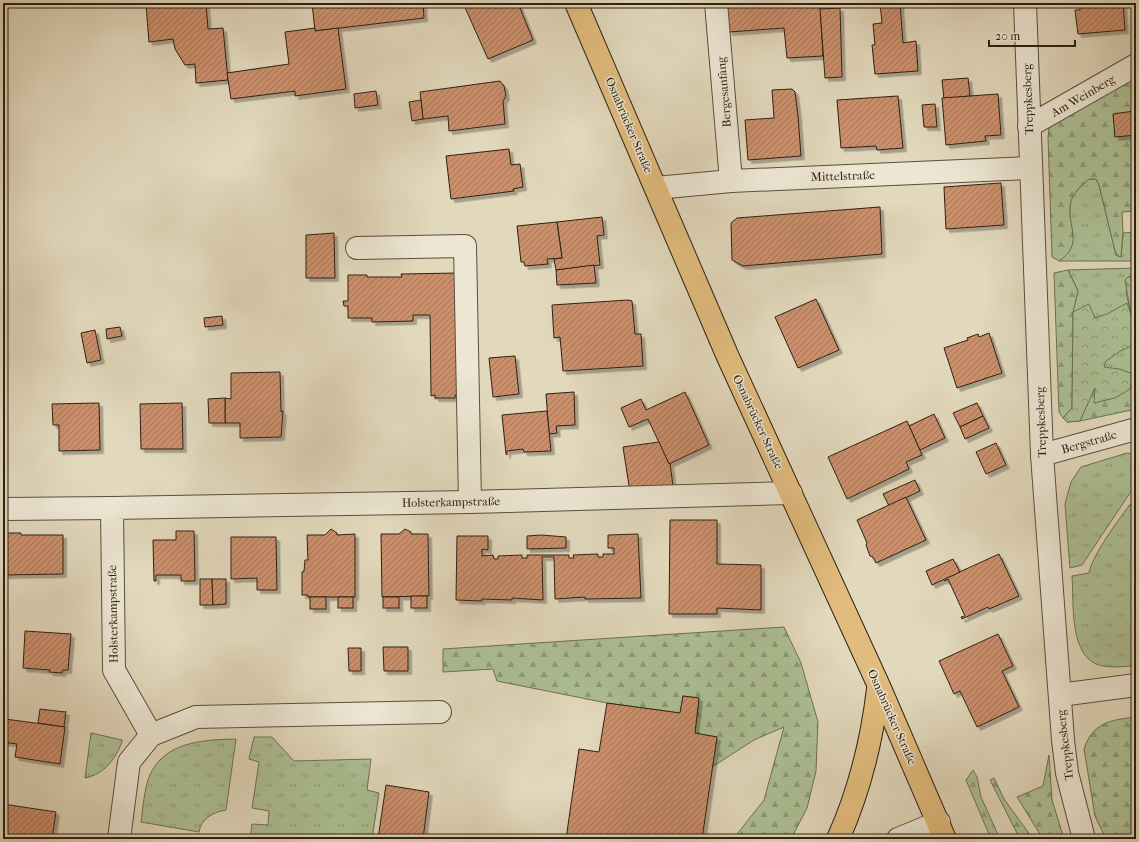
<svg xmlns="http://www.w3.org/2000/svg" width="1139" height="842" font-family="'IM FELL French Canon',serif">
  <defs>
    <pattern id="grass-tufts" width="24" height="20" patternUnits="userSpaceOnUse"><rect width="24" height="20" fill="#adc095"/><path d="M3 7l-1-3M5 7V3M7 7l1-3M15 17l-1-3M17 17v-4M19 17l1-3" fill="none" stroke="#8d9c78"/></pattern>
    <pattern id="forest-firs" width="22" height="20" patternUnits="userSpaceOnUse"><rect width="22" height="20" fill="#adc095"/><path d="M5 1l3.5 6h-7zM16 11l3.5 6h-7z" fill="#8d9c78"/></pattern>
    <pattern id="park-crowns" width="20" height="18" patternUnits="userSpaceOnUse"><rect width="20" height="18" fill="#adc095"/><path d="M2 6a3 3 0 1 1 6 0M12 15a3 3 0 1 1 6 0" fill="none" stroke="#8d9c78"/></pattern>
    <pattern id="building-hatch" width="6" height="6" patternUnits="userSpaceOnUse"><rect width="6" height="6" fill="#ca906e"/><path d="M-1 1l2-2M0 6l6-6M5 7l2-2" fill="none" stroke="#a47559"/></pattern>
    <filter id="shadow"><feDropShadow dx="3.5" dy="3.5" stdDeviation="0" flood-color="#0004"/></filter>
  </defs>
  <rect width="100%" height="100%" fill="#e2d8bc"/>
  <filter id="stains"><feTurbulence type="fractalNoise" baseFrequency=".005" numOctaves="4"/><feColorMatrix values="0 0 0 0 .2 0 0 0 0 .09 0 0 0 0 .02 0 0 0 .5 -.17"/></filter>
  <radialGradient id="worn" r=".72"><stop offset=".6" stop-color="#630" stop-opacity="0"/><stop offset="1" stop-color="#630" stop-opacity=".3"/></radialGradient>
  <g fill="url(#grass-tufts)" stroke="#6d7053">
    <path d="M1089 179H1096L1099 185 1116 255 1121 257 1123 233 1135 232 1136 261H1059C1086 243 1063 223 1072 198 1075 191 1083 184 1089 179Z"/>
    <polygon points="1136,268 1136,276 1128,277 1126,293 1132,317 1136,344 1130,389 1095,388 1080,421 1067,422 1063,418 1072,408 1073,312 1078,291 1068,270"/>
    <polygon points="1127,453 1136,455 1136,484 1082,565 1070,568 1065,504 1071,482 1081,467"/>
    <path d="M1136 497V666C1124 666 1108 669 1096 664 1069 652 1074 601 1072 576L1089 573C1093 553 1123 513 1136 497Z"/>
    <path d="M91 733 122 740V742C115 760 104 774 85 778Z"/>
    <polygon points="254,737 272,737 294,761 371,759 367,790 379,793 372,839 250,839 252,824 268,825 269,811 252,808 259,762 249,759"/>
    <path d="M236 739 226 810C213 812 201 819 199 832L141 822C143 808 144 791 149 777 164 741 203 740 236 739Z"/>
  </g>
  <g fill="url(#forest-firs)" stroke="#6d7053">
    <path d="M1130 78 1135 82 1136 90V241L1134 211 1122 212 1123 233 1121 257 1116 255 1099 185 1096 179H1089C1083 184 1075 191 1072 198 1063 222 1087 243 1059 261L1052 257 1048 137 1049 128 1057 121Z"/>
    <polygon points="1068,270 1078,291 1073,312 1072,408 1063,418 1059,412 1054,273"/>
    <polygon points="1136,276 1136,409 1080,421 1095,386 1095,403 1130,389 1136,344 1125,280 1128,277"/>
    <polygon points="784,627 801,663 818,722 816,771 807,808 791,839 733,839 764,800 784,727 754,740 712,767 717,737 695,733 699,698 683,696 680,713 607,703 497,681 493,669 443,672 443,649"/>
    <path d="M1136 717V839H1106L1095 816 1084 749C1093 722 1111 720 1136 717Z"/>
    <polygon points="1049,755 1052,800 1064,839 1043,839 1017,797 1043,786"/>
    <polygon points="973,770 977,777 981,797 1000,839 991,839 966,780"/>
    <polygon points="994,778 1004,799 1033,839 1020,839 990,780"/>
  </g>
  <polygon fill="url(#park-crowns)" stroke="#6d7053" points="1127,303 1132,317 1136,344 1122,350 1106,361 1104,367 1119,369 1133,374 1130,389 1115,398 1094,403 1095,388 1080,421 1067,422 1063,418 1072,408 1073,312 1089,304 1095,318 1107,314"/>
  <g fill="url(#building-hatch)" stroke="#2d2011" filter="url(#shadow)">
    <polygon points="163,3 190,3 190,5 206,4 208,29 223,28 228,80 196,83 195,64 185,65 175,49 173,39 149,42 146,5"/>
    <polygon points="312,3 423,3 424,18 315,31"/>
    <polygon points="463,3 518,3 533,40 488,59"/>
    <polygon points="727,3 820,3 823,56 787,58 784,28 729,32"/>
    <polygon points="880,3 900,3 903,43 916,41 918,71 875,74 872,45 875,45 873,24 882,23"/>
    <polygon points="1080,3 1123,3 1125,30 1078,34 1075,10 1080,10"/>
    <polygon points="840,8 842,77 825,78 820,9"/>
    <polygon points="315,28 315,31 338,28 346,89 295,96 295,91 231,99 227,73 289,64 285,32"/>
    <polygon points="968,78 970,96 944,99 942,80"/>
    <polygon points="500,81 504,86 506,96 503,101 505,124 449,131 448,116 423,119 420,92"/>
    <polygon points="792,89 795,92 798,116 801,156 748,160 745,120 774,118 772,90"/>
    <polygon points="376,91 378,105 355,108 354,94"/>
    <polygon points="998,94 1001,135 985,136 986,141 946,145 942,98"/>
    <polygon points="898,96 903,148 877,150 876,146 841,148 837,100"/>
    <polygon points="421,100 423,119 412,121 409,102"/>
    <polygon points="935,104 937,127 924,127 922,105"/>
    <polygon points="1134,111 1136,135 1115,137 1113,114"/>
    <polygon points="509,149 511,165 520,164 523,187 513,189 514,191 451,199 446,156"/>
    <polygon points="1001,183 1004,225 946,229 944,187"/>
    <polygon points="880,207 882,254 743,266 732,260 731,223 737,218"/>
    <polygon points="602,217 604,235 597,236 600,265 556,270 554,259 562,258 557,222"/>
    <polygon points="557,222 562,258 547,259 548,264 525,266 524,262 521,262 517,226"/>
    <polygon points="334,233 335,278 306,278 306,235"/>
    <polygon points="594,265 596,283 557,285 556,270"/>
    <polygon points="458,273 459,395 455,395 455,398 435,398 435,395 431,396 430,315 413,315 413,321 372,322 372,318 348,318 348,306 344,306 343,301 348,301 348,275 367,275 367,277 402,277 401,274"/>
    <polygon points="816,299 839,350 798,368 775,317"/>
    <polygon points="628,300 632,301 635,334 641,334 643,366 563,371 560,337 554,338 552,305"/>
    <polygon points="222,316 223,325 205,327 204,318"/>
    <polygon points="120,327 122,336 107,339 106,329"/>
    <polygon points="95,330 101,360 87,363 81,333"/>
    <polygon points="989,333 1002,373 957,388 944,348 968,340 967,338 978,334 979,337"/>
    <polygon points="515,356 519,394 493,397 489,358"/>
    <polygon points="280,372 281,412 283,411 281,437 240,438 240,423 225,423 225,398 231,399 231,373"/>
    <polygon points="574,392 575,425 556,426 557,433 549,434 546,394"/>
    <polygon points="685,392 709,445 669,464 648,419 629,427 621,408 641,399 646,410"/>
    <polygon points="225,398 225,423 209,423 208,399"/>
    <polygon points="99,403 100,450 59,451 59,425 53,425 52,404"/>
    <polygon points="182,403 183,449 141,449 140,404"/>
    <polygon points="977,403 983,416 960,427 953,413"/>
    <polygon points="547,411 551,451 524,452 523,449 507,451 507,455 506,454 502,415"/>
    <polygon points="934,414 945,438 920,450 909,426"/>
    <polygon points="983,416 989,428 965,439 960,427"/>
    <polygon points="907,421 922,455 906,462 909,469 847,499 828,457"/>
    <polygon points="659,442 669,464 670,463 673,486 630,492 623,447"/>
    <polygon points="996,443 1006,465 986,474 976,452"/>
    <polygon points="915,480 920,491 889,506 883,494"/>
    <polygon points="906,497 926,540 876,563 873,557 870,556 866,545 867,543 857,520"/>
    <polygon points="670,520 717,520 717,564 761,565 761,610 717,608 717,614 669,614"/>
    <polygon points="331,529 337,533 337,535 355,534 355,597 308,597 308,595 302,595 302,572 304,571 305,560 308,560 307,535 325,535"/>
    <polygon points="405,529 411,532 411,534 428,534 429,596 382,597 381,534 399,534"/>
    <polygon points="176,531 194,531 195,581 181,581 181,575 156,575 156,581 154,581 153,540 176,540"/>
    <polygon points="8,533 21,533 21,535 63,535 63,574 3,575 3,535 7,535"/>
    <polygon points="638,534 641,598 585,599 585,597 555,599 554,557 542,557 543,600 512,598 512,600 482,599 482,601 456,600 457,536 488,536 488,550 482,549 482,556 493,555 494,559 498,559 498,556 522,555 522,558 527,558 527,555 569,555 569,558 574,558 573,555 598,554 598,557 603,557 603,554 614,554 614,548 608,548 608,535"/>
    <polygon points="541,535 566,537 566,548 527,549 527,536"/>
    <polygon points="231,537 276,537 277,590 257,590 257,578 231,579"/>
    <polygon points="999,554 1019,596 989,609 988,607 962,619 961,617 965,616 948,579 945,581 944,579"/>
    <polygon points="953,559 960,572 932,585 926,571"/>
    <polygon points="200,579 212,579 213,605 200,605"/>
    <polygon points="212,579 226,579 226,604 213,605"/>
    <rect x="411" y="596" width="16" height="12"/>
    <rect x="310" y="597" width="16" height="12"/>
    <rect x="338" y="597" width="15" height="11"/>
    <rect x="383" y="597" width="16" height="11"/>
    <polygon points="25,631 71,634 68,670 63,670 62,673 49,672 50,670 23,668"/>
    <polygon points="998,634 1013,666 1002,671 1019,707 977,727 960,691 954,694 939,661"/>
    <polygon points="383,647 408,647 408,671 384,671"/>
    <polygon points="348,648 361,648 361,671 349,671"/>
    <polygon points="683,696 699,698 695,733 717,737 702,839 679,838 679,839 566,839 579,749 599,752 607,703 680,713"/>
    <polygon points="40,709 65,712 66,711 64,727 38,723"/>
    <polygon points="5,719 65,727 60,764 15,757 17,744 3,742"/>
    <polygon points="386,785 429,792 423,839 378,839"/>
    <polygon points="3,804 56,812 52,839 3,839"/>
  </g>
  <g fill="none" stroke-linecap="round" stroke-linejoin="round">
    <g stroke="#5a4e3c" stroke-width="24">
      <g id="minor">
        <polyline points="716,3 731,181"/>
        <polyline points="1025,3 1042,455 1063,740 1067,773 1084,839"/>
        <polyline points="1029,126 1136,65"/>
        <polyline points="656,188 731,181 1030,168"/>
        <polyline points="357,248 465,246 470,502"/>
        <polyline points="1042,455 1136,429"/>
        <polyline points="3,509 112,508"/>
        <polyline points="1060,695 1136,685"/>
        <polyline points="151,735 114,670 112,508 470,502 791,493"/>
        <polyline points="119,839 129,762 151,735 196,717 440,712"/>
        <polyline points="898,839 939,822"/>
      </g>
    </g>
    <g stroke="#2d2011" stroke-width="24">
      <g id="major">
        <polyline points="576,3 728,357 879,686 945,839"/>
        <path d="M838 839C859 792 872 740 878 689"/>
      </g>
    </g>
    <use href="#minor" stroke="#ece6d3" stroke-width="22"/>
    <use href="#major" stroke="#e1bc7e" stroke-width="22"/>
  </g>
  <g text-anchor="middle" dominant-baseline="central" stroke-width="3" stroke-linejoin="round" paint-order="stroke">
    <g font-size="12" fill="#2d2011" stroke="#ece6d3">
      <text transform="translate(724 92) rotate(-95)">Bergesanfang</text>
      <text transform="translate(1083 96) rotate(-30)">Am Weinberg</text>
      <text transform="translate(1028 99) rotate(-92)">Treppkesberg</text>
      <text transform="translate(629 125) rotate(67)">Osnabrücker Straße</text>
      <text transform="translate(843 176) rotate(-2)">Mittelstraße</text>
      <text transform="translate(758 422) rotate(65)">Osnabrücker Straße</text>
      <text transform="translate(1041 422) rotate(-92)">Treppkesberg</text>
      <text transform="translate(1089 442) rotate(-16)">Bergstraße</text>
      <text transform="translate(451 502) rotate(-1)">Holsterkampstraße</text>
      <text transform="translate(113 614) rotate(-91)">Holsterkampstraße</text>
      <text transform="translate(892 717) rotate(66)">Osnabrücker Straße</text>
      <text transform="translate(1065 745) rotate(-97)">Treppkesberg</text>
    </g>
  </g>
  <rect width="1139" height="842" fill="none" stroke="#e2d8bc" stroke-width="16"/>
  <rect x="4" y="4" width="1131" height="834" fill="none" stroke="#2d2011" stroke-width="2"/>
  <rect x="8" y="8" width="1123" height="826" fill="none" stroke="#2d2011"/>
  <path d="M989 40v6h86v-6" fill="none" stroke="#2d2011" stroke-width="2"/>
  <text x="995" y="40" font-size="12" fill="#2d2011" stroke="#ece6d3" stroke-width="3" paint-order="stroke">20 m</text>
  <rect width="100%" height="100%" filter="url(#stains)"/>
  <rect width="100%" height="100%" fill="url(#worn)"/>
</svg>
